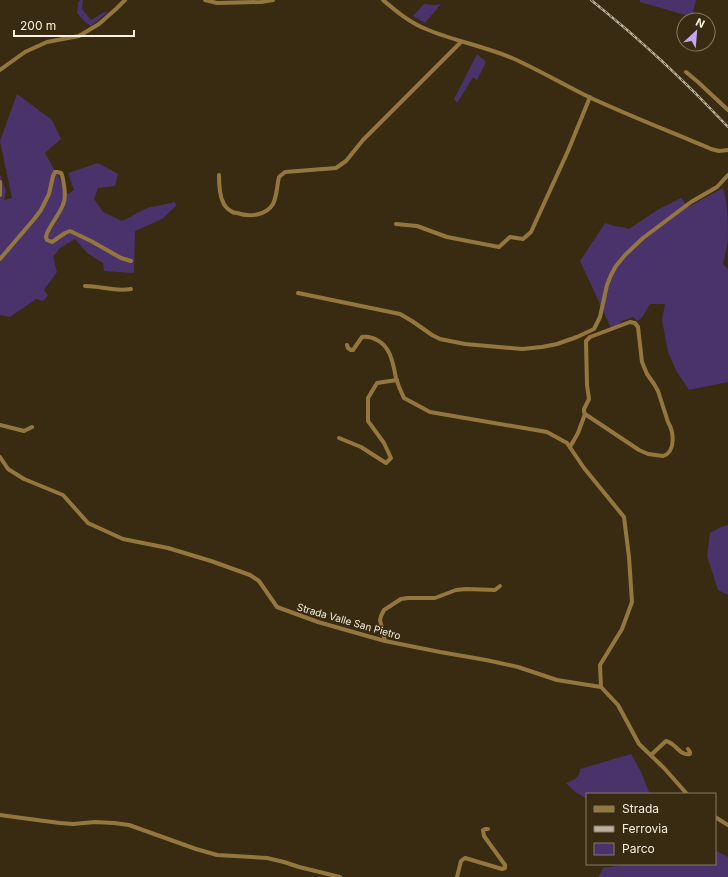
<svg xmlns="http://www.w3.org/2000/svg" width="728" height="877" font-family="Inter,sans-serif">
  <rect width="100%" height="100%" fill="#382b11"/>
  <g fill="#4a326b">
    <polygon points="80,0 83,0 82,9 91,20 106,11 107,13 91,26 85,22 77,13 78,3"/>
    <polygon points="640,0 696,0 692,17 640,2"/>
    <polygon points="424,4 434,5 441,4 425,23 413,16"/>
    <polygon points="477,54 486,62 477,80 473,77 457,103 454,99"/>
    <polygon points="17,94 52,120 61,139 45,153 68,194 74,190 68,173 98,163 118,174 115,186 98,188 94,199 103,212 122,221 147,208 175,202 176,206 162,219 135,231 134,273 104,271 103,263 87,253 75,239 60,248 53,257 57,272 44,290 48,295 43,301 36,299 10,317 0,315 0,174 6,191 4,200 12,198 0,141"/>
    <path d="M723 188C728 204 728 222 728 239 727 247 725 256 723 264L728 269V382L689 390 677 372 668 352 662 320 665 304H650L643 316 638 321 633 317 622 321 617 326 611 328 580 261 605 223C614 227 620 226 629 229L659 209 681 198 688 207 710 195Z"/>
    <polygon points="728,525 728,595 718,590 707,556 710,533 721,527"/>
    <path d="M631 754 641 772 650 794H587V799L575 792 566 783C573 780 580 778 580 769Z"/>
    <polygon points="715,850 728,857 728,877 599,877 599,876 603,868 623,865 623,864 715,864"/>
  </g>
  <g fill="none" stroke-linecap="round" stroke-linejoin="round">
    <g stroke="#94773e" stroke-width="4">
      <polyline points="205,0 217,3 261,2 273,0"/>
      <path d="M383 0C396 11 410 23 426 29 454 41 484 46 512 58 539 70 564 85 591 98 630 116 671 132 711 149L719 151 728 150"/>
      <polyline points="0,70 25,52 47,42 79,36 99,24 116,9 125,0"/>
      <polyline points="686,72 698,82 728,110"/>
      <path d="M219 175C219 184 219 194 223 202 224 205 228 210 231 211 233 213 235 213 237 213 249 217 266 216 273 204 277 196 277 185 279 177L285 172 336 168 346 161 363 140 461 42"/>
      <polyline points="0,182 0,195"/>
      <polyline points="396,224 417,226 447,237 499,247 510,237 523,239 531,232 568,151 590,97"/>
      <path d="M0 259 35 218 41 210 49 194 53 176 55 172H57L61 173 62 175C70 208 60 207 47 233L46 237 47 240 52 242 65 233 70 231 91 241 121 258 131 261"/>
      <path d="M85 286C102 286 115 292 131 289"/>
      <polyline points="298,293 400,314 412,321 432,335 440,339 465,344 522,349 542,347 557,344 577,337 594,329 600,317 607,285 611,275 616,266 625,255 643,238 691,202 717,187 728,175"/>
      <path d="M347 345 348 348 351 350H353L362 337C368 336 372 337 377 340 391 347 393 364 396 378 398 385 401 392 404 398L430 412 547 432 567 443 584 468 624 517 629 557 632 602 622 629 600 665 601 687"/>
      <polyline points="0,425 24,431 32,427"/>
      <polyline points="339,438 361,447 386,463 391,458 384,443 368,421 368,398 377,383 397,380"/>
      <path d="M570 447 578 433 585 414 639 450 648 454 663 456C676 452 674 432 668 422L658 391 654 384 647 374 642 362 638 327 635 323 630 322 590 337 586 341 587 385 589 399 584 409V412L585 414"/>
      <polyline points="0,457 8,469 24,479 63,495 88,523 123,539 168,548 211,561 250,575 259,581 277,607 318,622 385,641 440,652 486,660 518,667 557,680 601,687 618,705 639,744 664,768 687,794"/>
      <polyline points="385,641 380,620 381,616 384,610 401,599 408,598 435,598 456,590 466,589 495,590 500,586"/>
      <path d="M651 755 666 741C676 743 679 756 690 754V752L688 749"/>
      <polyline points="0,815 22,818 60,823 73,824 95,822 114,823 129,825 196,849 217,855 267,858 284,862 299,867 340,877"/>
      <polyline points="715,817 728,825"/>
      <polyline points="457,877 461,861 465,858 502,869 505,868 505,865 484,836 483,830 485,829 488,829"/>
    </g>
    <g stroke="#bbb19e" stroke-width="2.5">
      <path id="rail" d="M591 0C640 39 686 82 728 127"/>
    </g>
    <use href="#rail" stroke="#382b11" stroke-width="1" stroke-dasharray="3" stroke-linecap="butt"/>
  </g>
  <g text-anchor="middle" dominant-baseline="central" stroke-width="3" stroke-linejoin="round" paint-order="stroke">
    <g font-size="10" fill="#f8f0e0" stroke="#382b11">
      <text transform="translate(349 621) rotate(16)">Strada Valle San Pietro</text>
    </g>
  </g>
  <rect x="586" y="793" width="130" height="72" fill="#382b11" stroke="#857a64"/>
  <rect x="594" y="806" width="20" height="6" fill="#94773e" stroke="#857a64"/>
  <text x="622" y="813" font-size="12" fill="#f8f0e0">Strada</text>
  <rect x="594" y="826" width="20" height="6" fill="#bbb19e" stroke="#857a64"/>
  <text x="622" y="833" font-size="12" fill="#f8f0e0">Ferrovia</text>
  <rect x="594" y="843" width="20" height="12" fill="#4a326b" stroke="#857a64"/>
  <text x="622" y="853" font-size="12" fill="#f8f0e0">Parco</text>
  <g transform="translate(696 32) rotate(26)"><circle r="19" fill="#382b11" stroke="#857a64"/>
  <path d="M0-3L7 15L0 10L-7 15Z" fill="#c3a7f2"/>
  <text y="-6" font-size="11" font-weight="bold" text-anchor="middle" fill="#f8f0e0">N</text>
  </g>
  <path d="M14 30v6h120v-6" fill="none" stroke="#f8f0e0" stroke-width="2"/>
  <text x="20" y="30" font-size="12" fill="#f8f0e0" stroke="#382b11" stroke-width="3" paint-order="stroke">200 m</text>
</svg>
